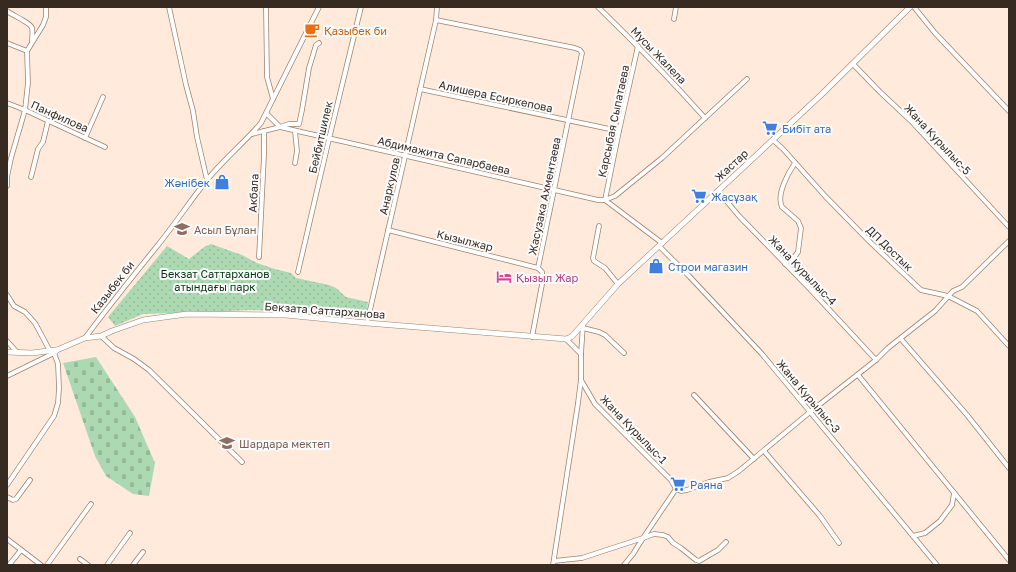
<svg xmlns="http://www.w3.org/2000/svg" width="1016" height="572" font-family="'Golos Text',sans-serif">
  <defs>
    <pattern id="grass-dots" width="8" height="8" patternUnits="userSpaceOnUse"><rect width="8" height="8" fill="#acd9b2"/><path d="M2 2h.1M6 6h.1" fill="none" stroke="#95ba99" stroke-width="1.8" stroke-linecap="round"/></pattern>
    <pattern id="cemetery-stones" width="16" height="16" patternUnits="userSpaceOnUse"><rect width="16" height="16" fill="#acd9b2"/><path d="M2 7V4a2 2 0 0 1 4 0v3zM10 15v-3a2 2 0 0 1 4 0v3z" fill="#95ba99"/></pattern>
  </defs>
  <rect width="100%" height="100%" fill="#ffeadc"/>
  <polygon fill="url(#grass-dots)" points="211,244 242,255 257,263 275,269 291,273 296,278 329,285 336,288 346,297 368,302 366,318 299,312 252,310 143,314 115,326 108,317 167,246 189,259 204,247"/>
  <polygon fill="url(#cemetery-stones)" points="96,357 135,417 155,463 149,496 133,494 106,476 95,456 63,363"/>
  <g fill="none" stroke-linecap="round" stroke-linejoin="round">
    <g stroke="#9f816a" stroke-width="5.5">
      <g id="minor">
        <polyline points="169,7 186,85 193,111 197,137 207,180"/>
        <polyline points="266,7 267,77 273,99"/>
        <path d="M598 7C635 43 671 80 705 118"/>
        <polyline points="914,7 935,33 1009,111"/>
        <path d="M7 11C12 15 31 23 32 28 33 32 32 37 32 41"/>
        <polyline points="674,19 676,7"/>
        <polyline points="436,20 575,48 580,50 582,53 538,268"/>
        <polyline points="7,43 27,51"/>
        <polyline points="853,64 879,91 911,121 1009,227"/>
        <polyline points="420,89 619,131"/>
        <polyline points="7,103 25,110 105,147"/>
        <polyline points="267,114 280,127"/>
        <polyline points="280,127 598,200 605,200 615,196 662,158 747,79"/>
        <polyline points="295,131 297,151 295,163"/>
        <polyline points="252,134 280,127 289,124 299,124 302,110 309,68 316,45 319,43"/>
        <polyline points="85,138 103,97"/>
        <polyline points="773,140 783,149 825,196 870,242 921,290 948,296 977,311 1009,346"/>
        <polyline points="31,177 38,149 43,142 48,121"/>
        <polyline points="7,186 7,177 11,158 25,110 28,83 27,51 43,25 46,17 46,7"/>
        <polyline points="718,191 739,216 809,288 876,360"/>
        <polyline points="605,200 619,131 638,46"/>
        <polyline points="605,200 662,243"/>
        <polyline points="599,226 593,258 594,261 605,268 618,284"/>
        <polyline points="388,230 538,268"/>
        <polyline points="659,246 689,276 762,354 937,565"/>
        <polyline points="259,257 264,155 264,131"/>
        <path d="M785 264 795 256 798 252 801 228 798 221 782 207C776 195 788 173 795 163"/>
        <polyline points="298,272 329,139 361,7"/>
        <polyline points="7,295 14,306 25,312 35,323 50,351"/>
        <polyline points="367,323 436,20 437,7"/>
        <polyline points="583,328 599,332 605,335 624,353"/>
        <polyline points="101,336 114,348 134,359 149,370 242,462"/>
        <polyline points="532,337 543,279 542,272 538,268"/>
        <path d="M85 338C108 307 133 276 158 245 175 224 190 201 207 180 224 159 244 143 261 123L319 7"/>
        <polyline points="566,339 581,354"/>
        <polyline points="901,339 967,415 1009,468"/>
        <polyline points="7,341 17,352"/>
        <polyline points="858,375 1009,560"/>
        <polyline points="7,376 54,353 58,364 59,388 58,403 54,416 7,485"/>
        <polyline points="581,380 595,404 671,480 676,489"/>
        <polyline points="694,395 754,459"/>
        <polyline points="764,451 820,516 839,543"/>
        <polyline points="676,489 681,491 687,490 709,482 728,478 739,471 810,412 876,360 888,348 935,311 953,291 962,287 1009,241"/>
        <polyline points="7,497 13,500 16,499 30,480"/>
        <polyline points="913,536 925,533 940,521 952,505 954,493"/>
        <polyline points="7,539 41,565"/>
        <polyline points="80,559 88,565"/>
        <polyline points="554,561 582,558 643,538 676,489"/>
        <polyline points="9,565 21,550"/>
        <polyline points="47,565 91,504"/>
        <polyline points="107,565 130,533"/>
        <polyline points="133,565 143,552"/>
        <polyline points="553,565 578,403 581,379 581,354 583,324"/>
        <polyline points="624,565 633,554 643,538 654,534 663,535 668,537 673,543 681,548 696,560 699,561 718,550 726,542"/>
      </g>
    </g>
    <g stroke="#9f816a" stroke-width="6">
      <g id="tertiary">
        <polyline points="7,352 32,353 56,350"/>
        <polyline points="54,353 57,350 85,338 101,336 112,331 143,320 187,314 286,315 367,323 566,339 571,337 575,333 618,284 821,95 910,7"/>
      </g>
    </g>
    <use href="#minor" stroke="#fff" stroke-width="4"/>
    <use href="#tertiary" stroke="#fff" stroke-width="5"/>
  </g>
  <defs>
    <g id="cafe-bare" transform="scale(1.2)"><path d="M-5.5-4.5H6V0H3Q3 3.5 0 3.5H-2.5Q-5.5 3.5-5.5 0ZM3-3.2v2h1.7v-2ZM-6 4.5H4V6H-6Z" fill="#e8710a" stroke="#fcfcfc" stroke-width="2.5" paint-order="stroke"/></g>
    <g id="supermarket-bare" transform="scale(1.2)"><path d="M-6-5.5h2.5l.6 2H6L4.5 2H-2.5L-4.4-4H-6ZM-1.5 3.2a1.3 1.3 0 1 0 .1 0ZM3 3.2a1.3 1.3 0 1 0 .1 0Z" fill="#3f7fe0" stroke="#fcfcfc" stroke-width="2.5" paint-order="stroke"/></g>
    <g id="shop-bare" transform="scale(1.2)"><path d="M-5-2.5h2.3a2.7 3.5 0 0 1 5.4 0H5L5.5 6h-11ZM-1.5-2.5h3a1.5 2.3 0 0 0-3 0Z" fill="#3f7fe0" stroke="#fcfcfc" stroke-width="2.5" paint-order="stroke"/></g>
    <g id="school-bare" transform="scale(1.2)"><path d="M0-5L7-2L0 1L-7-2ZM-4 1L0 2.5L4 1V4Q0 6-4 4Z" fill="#8d6e63" stroke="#fcfcfc" stroke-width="2.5" paint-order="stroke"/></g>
    <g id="hotel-bare" transform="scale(1.2)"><path d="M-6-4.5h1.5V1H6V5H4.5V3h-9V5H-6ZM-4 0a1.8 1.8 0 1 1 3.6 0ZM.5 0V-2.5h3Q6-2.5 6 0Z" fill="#d1479c" stroke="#fcfcfc" stroke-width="2.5" paint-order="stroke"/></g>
  </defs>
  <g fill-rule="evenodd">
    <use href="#cafe-bare" x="312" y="30"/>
    <use href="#supermarket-bare" x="770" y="128"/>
    <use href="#shop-bare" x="222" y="182"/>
    <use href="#supermarket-bare" x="699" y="196"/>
    <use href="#school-bare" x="182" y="229"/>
    <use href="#shop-bare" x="656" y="266"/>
    <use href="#hotel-bare" x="504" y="277"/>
    <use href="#school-bare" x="227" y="443"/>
    <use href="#supermarket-bare" x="678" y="484"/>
  </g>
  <g text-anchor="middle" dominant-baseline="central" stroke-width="4" stroke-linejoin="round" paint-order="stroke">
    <g font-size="11" fill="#c56008" stroke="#fcfcfc" text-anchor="start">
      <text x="324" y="30">Қазыбек би</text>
    </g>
    <g font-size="11" fill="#362a21" stroke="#fcfcfc">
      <text transform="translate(659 55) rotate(46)">Мусы Жалела</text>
      <text transform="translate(496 96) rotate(12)">Алишера Есиркепова</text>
      <text transform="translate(60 116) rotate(24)">Панфилова</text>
      <text transform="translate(613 121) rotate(-78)">Карсыбая Сыпатаева</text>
      <text transform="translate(320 137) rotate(-77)">Бейбитшилек</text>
      <text transform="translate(938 139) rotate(47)">Жана Курылыс-5</text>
      <text transform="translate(444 155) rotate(13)">Абдимажита Сапарбаева</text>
      <text transform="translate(731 165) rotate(-43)">Жастар</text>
      <text transform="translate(389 186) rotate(-77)">Анаркулов</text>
      <text transform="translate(253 193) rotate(-87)">Акбала</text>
      <text transform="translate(544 196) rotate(-78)">Жасузака Ахментаева</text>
      <text transform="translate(465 240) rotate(14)">Кызылжар</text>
      <text transform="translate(890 248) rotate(44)">ДП Достык</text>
      <text transform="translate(803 270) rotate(46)">Жана Курылыс-4</text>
      <text transform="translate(112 287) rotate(-52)">Казыбек би</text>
      <text transform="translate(325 310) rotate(4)">Бекзата Саттарханова</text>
      <text transform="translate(809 396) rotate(50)">Жана Курылыс-3</text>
      <text transform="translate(634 429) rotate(46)">Жана Курылыс-1</text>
    </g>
    <g font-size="11" fill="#366cbe" stroke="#fcfcfc" text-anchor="start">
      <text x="782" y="128">Бибіт ата</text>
      <text x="210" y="182" text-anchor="end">Жәнібек</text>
      <text x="711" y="196">Жасұзақ</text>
      <text x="668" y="266">Строи магазин</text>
      <text x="690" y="484">Раяна</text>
    </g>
    <g font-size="11" fill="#785e54" stroke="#fcfcfc" text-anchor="start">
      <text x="194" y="229">Асыл Бұлан</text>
      <text x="239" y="443">Шардара мектеп</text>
    </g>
    <g font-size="11" fill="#003511" stroke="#fcfcfc">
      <text x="215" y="273">Бекзат Саттарханов<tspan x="215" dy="13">атындағы парк</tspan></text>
    </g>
    <g font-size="11" fill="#b23c85" stroke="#fcfcfc" text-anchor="start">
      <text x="516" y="277">Қызыл Жар</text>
    </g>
  </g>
  <rect width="1016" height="572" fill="none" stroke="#362a21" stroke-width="16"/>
</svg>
